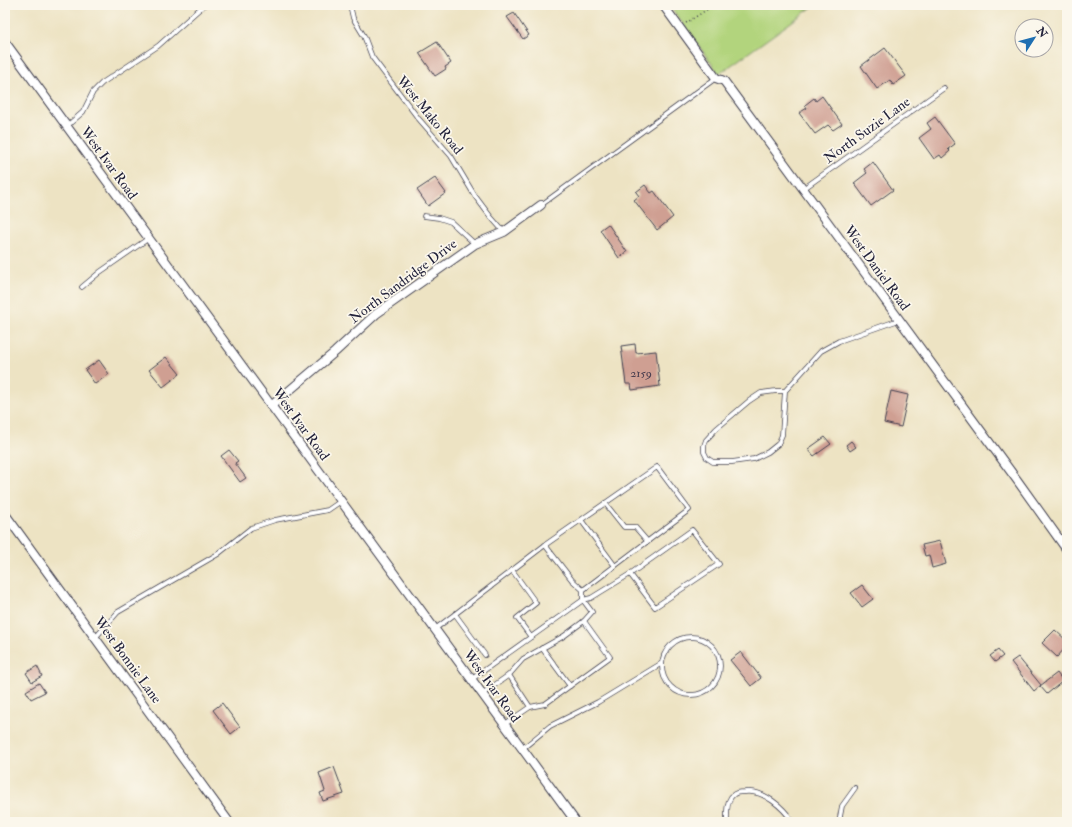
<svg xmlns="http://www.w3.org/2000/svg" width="1072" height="827" font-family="'IM FELL Double Pica',serif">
  <rect width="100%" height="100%" fill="#fbf7ec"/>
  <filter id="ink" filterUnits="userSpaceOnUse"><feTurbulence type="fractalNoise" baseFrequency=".025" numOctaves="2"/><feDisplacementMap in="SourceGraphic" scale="8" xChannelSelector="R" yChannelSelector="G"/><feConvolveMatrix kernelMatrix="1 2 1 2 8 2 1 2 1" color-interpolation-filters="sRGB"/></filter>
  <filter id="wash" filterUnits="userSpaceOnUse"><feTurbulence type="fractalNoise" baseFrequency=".012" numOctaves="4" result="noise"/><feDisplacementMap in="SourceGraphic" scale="16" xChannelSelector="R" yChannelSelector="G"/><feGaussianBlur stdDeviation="0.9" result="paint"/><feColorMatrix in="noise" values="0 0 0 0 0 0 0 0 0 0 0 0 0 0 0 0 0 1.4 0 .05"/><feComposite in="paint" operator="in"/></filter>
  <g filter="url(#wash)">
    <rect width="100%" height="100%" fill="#ede3c3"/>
    <polygon fill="#b2d47d" stroke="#6a7b5c" points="669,5 815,5 719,74"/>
    <g id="blocks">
      <g fill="#cf9f92">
        <polygon points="514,13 529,35 523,39 507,17"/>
        <polygon points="437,42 451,63 445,67 446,69 435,76 419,53"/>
        <polygon points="885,48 906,76 893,85 890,80 877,89 861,66"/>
        <polygon points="822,96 842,124 833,130 828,125 815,134 799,113 807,108 805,105 814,98 816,101"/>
        <polygon points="935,117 955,144 948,149 950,151 942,158 940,155 934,159 919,138 931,129 927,123"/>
        <polygon points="873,162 893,190 871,206 854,183 867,173 864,169"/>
        <polygon points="435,178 446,193 428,206 417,190"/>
        <polygon points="645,185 651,193 654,191 673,217 657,230 634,200 639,196 636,192"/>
        <polygon points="608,224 627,252 619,258 600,230"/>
        <polygon points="635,344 636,353 656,351 660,386 632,390 631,384 626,384 621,346"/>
        <polygon points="166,357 180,374 163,387 149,370"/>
        <polygon points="99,360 109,374 95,384 85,370"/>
        <polygon points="891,391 908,395 901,427 884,423"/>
        <polygon points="825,437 831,444 814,456 808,449"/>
        <polygon points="851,441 856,447 850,451 846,445"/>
        <polygon points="229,450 238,461 235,463 246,478 240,482 221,456"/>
        <polygon points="940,541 946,564 932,568 929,555 925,556 922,545"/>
        <polygon points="862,585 873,599 862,607 851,593"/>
        <polygon points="1055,630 1067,641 1067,646 1057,657 1042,643"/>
        <polygon points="998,650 1003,656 995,662 990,656"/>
        <polygon points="741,652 761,678 751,686 730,660"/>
        <polygon points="1018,657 1041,685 1034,691 1011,662"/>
        <polygon points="37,666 42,676 32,682 26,673"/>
        <polygon points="1057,673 1063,681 1047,694 1040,686"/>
        <polygon points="39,683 45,692 31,699 26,691"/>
        <polygon points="222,703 240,727 231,734 213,710"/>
        <polygon points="334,767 344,794 323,801 320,793 325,791 319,773"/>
      </g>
    </g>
  </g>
  <g filter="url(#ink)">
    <use href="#blocks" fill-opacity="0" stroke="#403f4f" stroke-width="1"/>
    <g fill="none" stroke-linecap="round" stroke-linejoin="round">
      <g stroke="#403f4f" stroke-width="5.5">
        <g id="service">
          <polyline points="350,5 353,18 364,36 372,57 418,118 451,156 475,196 490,216 504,232"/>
          <polyline points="67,126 83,112 93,92 102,83 158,46 204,5"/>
          <polyline points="803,189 944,88"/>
          <polyline points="541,205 716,78"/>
          <polyline points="424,216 439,218 451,222 475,244"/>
          <polyline points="82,287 100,272 149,238"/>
          <polyline points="785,391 776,391 761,393 749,401 716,429 706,440 704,446 704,452 707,458 713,462 732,462 754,459 768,452 778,444 782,435 785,391 821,351 839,341 899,320"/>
          <polyline points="605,503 624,527 635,527 648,542"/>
          <polyline points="581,520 615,566"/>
          <polyline points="512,570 536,603 517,618 531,637"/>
          <polyline points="583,590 572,580 545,545 657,467 689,510 583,590 583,600 592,612 584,621"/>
          <polyline points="435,629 455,614"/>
          <circle cx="691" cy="666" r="29"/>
          <polyline points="95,638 118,612 218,554 251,528 275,520 328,510 341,501"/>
          <polyline points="542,648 570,686"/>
          <polyline points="485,655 455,614 545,545"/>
          <polyline points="509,675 523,659 564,636 584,621 610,657 545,704 530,707"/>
          <polyline points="472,679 583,600 591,598 630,574 655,607 719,564 692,530 630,574"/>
          <polyline points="482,694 509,675 530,707 505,724"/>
          <polyline points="522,749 550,726 598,702 662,663"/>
          <path d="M727 822C727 814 726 804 731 797 735 792 739 792 745 792 764 790 783 807 793 822"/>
          <polyline points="839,822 842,806 855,788"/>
        </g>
      </g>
      <g stroke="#403f4f" stroke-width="10">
        <g id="minor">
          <polyline points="663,5 716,78 724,81 1017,480 1067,550"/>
          <polyline points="5,42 576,822"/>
          <polyline points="271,406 335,352 376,314 475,244 504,232 541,205"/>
          <polyline points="5,514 229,822"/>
        </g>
      </g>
      <polyline stroke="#403f4f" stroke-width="1.5" stroke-dasharray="1 3" stroke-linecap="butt" points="686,23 714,5"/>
      <use href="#service" stroke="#fff" stroke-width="4"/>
      <use href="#minor" stroke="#fff" stroke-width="8"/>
    </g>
  </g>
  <g text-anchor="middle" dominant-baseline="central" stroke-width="3.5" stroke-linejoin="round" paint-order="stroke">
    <g font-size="12" fill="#4d4151">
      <text x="641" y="373">2159</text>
    </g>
    <g font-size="14" fill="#22223b" stroke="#fbf7ec">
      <text transform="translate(430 115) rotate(51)">West Mako Road</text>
      <text transform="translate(867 130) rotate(-36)">North Suzie Lane</text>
      <text transform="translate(109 163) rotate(54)">West Ivar Road</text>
      <text transform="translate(877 268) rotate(54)">West Daniel Road</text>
      <text transform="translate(403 281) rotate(-37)">North Sandridge Drive</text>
      <text transform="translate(301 424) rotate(54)">West Ivar Road</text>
      <text transform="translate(128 660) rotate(54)">West Bonnie Lane</text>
      <text transform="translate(492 686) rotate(54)">West Ivar Road</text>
    </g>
  </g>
  <rect width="1072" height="827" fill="none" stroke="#fbf7ec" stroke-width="20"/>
  <g transform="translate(1034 38) rotate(54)"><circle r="19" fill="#fbf7ec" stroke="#a4a2a5"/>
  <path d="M0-3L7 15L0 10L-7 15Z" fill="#1f6fb2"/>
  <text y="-6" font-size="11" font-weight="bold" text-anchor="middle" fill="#22223b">N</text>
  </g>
</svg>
